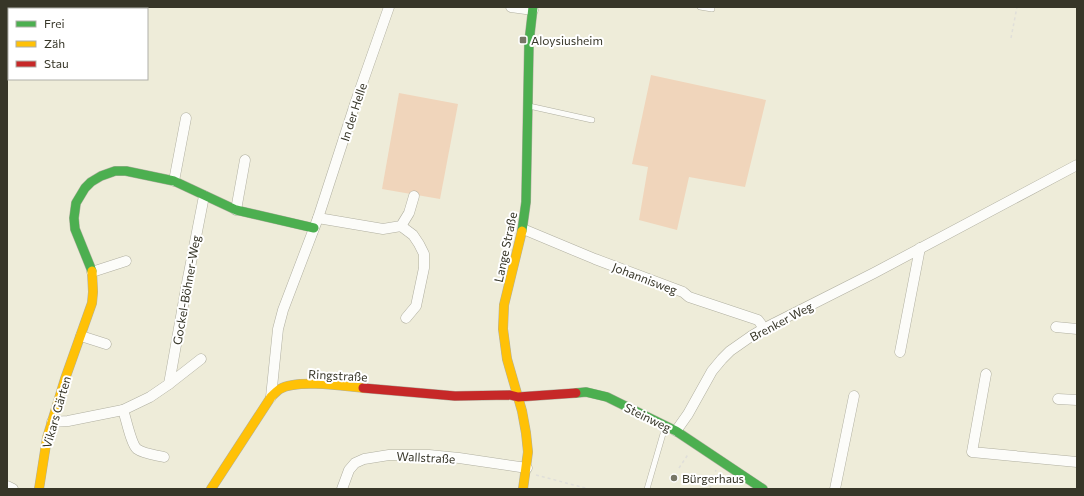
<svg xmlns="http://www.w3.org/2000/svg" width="1084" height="496" font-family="Commissioner,sans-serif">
  <rect width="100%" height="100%" fill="#eeecd9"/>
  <g fill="#f0d5bb">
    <polygon points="651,75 766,100 745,187 689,177 677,230 639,220 648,167 632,164"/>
    <polygon points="399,93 458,104 440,199 382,189"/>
  </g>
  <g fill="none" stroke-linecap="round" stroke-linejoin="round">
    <g stroke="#b0afa0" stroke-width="6">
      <g id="lane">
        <polyline points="700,7 712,9"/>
        <polyline points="529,106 592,120"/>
        <polyline points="647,489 665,427"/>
      </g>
    </g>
    <g stroke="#b0afa0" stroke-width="11">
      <g id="street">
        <polyline points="511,7 533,10"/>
        <polyline points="174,181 186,118"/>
        <polyline points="236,210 245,160"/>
        <polyline points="318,218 383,229 401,226 409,213 414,196"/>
        <polyline points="401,226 413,235 419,244 424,254 424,268 416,306 406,318"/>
        <polyline points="523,229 595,259 683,292 689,297 758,320 761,324 763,329"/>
        <polyline points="92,272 126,261"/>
        <polyline points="1056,327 1077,329"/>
        <polyline points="81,336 106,344"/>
        <polyline points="900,352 920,248"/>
        <polyline points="986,374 972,452 1077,462"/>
        <polyline points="169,384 187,283 204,196"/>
        <polyline points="271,397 278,329 283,310 318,218 356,101 389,7"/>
        <polyline points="1058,399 1077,400"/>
        <path d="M123 410C126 418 131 444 137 449 144 454 156 455 164 457"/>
        <polyline points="52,422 68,421 123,410 150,397 169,384 201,359"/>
        <polyline points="676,431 688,414 712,371 722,359 730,351 750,337 763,329 874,273 1077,165"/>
        <polyline points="7,486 13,489"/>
        <polyline points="342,489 349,470 355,463 364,459 389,455 429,455 459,458 527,468"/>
        <polyline points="835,489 854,396"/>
      </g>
    </g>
    <g stroke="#b0afa0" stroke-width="10">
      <g id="fast">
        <polyline points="522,231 526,202 529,42 533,7"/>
        <polyline points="92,271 75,229 74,218 76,203 85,188 91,182 101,176 115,171 126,171 174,181 236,210 314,228"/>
        <polyline points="576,393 586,392 607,397 676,431 763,489"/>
      </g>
    </g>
    <g stroke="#b0afa0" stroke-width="10">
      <g id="slow">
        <polyline points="522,231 504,305 503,329 507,359 522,411 526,433 528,452 523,489"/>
        <polyline points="39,489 47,438 65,379 92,303 93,292 92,271"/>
        <path d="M211 489 271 397C274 394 277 391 280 389 297 379 344 386 363 388"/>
      </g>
    </g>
    <g stroke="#b0afa0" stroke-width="10">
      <polyline id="jam" points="363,388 455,396 510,395 518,397 576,393"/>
    </g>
    <g stroke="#e0dfd9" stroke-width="1.5" stroke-dasharray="3 3" stroke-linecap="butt">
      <polyline points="1011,38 1017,7"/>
      <polyline points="679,468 689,453"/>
      <polyline points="536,475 589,489"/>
      <polyline points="710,489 716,470"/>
    </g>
    <use href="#lane" stroke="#fcfcf9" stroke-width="5"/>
    <use href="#street" stroke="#fcfcf9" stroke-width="10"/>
    <use href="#fast" stroke="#4caf50" stroke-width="9"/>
    <use href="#slow" stroke="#ffc107" stroke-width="9"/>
    <use href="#jam" stroke="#c62828" stroke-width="9"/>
  </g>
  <g fill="#777666" stroke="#fff" stroke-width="1.5">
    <rect x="519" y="36" width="8" height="8" rx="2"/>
    <circle cx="674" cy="478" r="4"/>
  </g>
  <g text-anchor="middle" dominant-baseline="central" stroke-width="4" stroke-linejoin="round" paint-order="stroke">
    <g font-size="12" fill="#373628" stroke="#fff" text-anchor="start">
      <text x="531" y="40">Aloysiusheim</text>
      <text x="682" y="478">Bürgerhaus</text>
    </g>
    <g font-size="12" fill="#373628" stroke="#fff">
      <text transform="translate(353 112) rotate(-72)">In der Helle</text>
      <text transform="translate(505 247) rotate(-78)">Lange Straße</text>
      <text transform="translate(645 278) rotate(21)">Johannisweg</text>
      <text transform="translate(186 290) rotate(-80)">Gockel-Böhner-Weg</text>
      <text transform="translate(781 321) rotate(-28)">Brenker Weg</text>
      <text transform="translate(338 375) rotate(3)">Ringstraße</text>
      <text transform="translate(56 412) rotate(-74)">Vikars Gärten</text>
      <text transform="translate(648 417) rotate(26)">Steinweg</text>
      <text transform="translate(426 457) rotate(3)">Wallstraße</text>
    </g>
  </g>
  <rect width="1084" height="496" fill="none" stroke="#373628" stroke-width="16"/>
  <rect x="8" y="8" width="140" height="72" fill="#ffffff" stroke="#afafa9"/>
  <rect x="16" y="21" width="20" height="6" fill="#4caf50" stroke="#afafa9"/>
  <text x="44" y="28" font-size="12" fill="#373628">Frei</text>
  <rect x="16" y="41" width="20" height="6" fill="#ffc107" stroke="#afafa9"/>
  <text x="44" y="48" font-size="12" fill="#373628">Zäh</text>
  <rect x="16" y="61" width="20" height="6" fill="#c62828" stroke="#afafa9"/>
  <text x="44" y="68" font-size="12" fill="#373628">Stau</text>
</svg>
